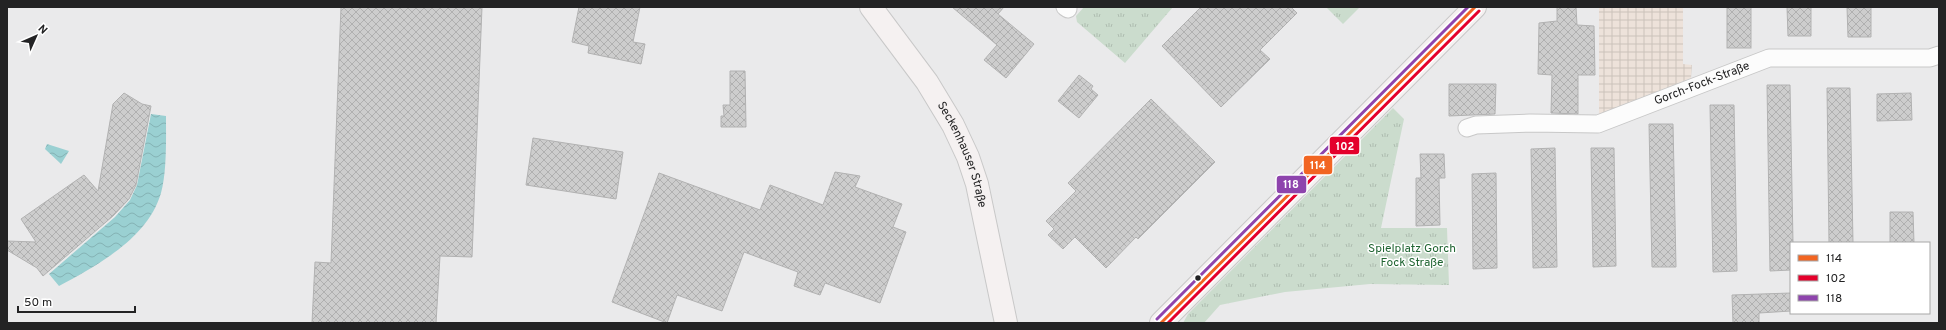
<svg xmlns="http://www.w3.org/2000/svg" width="1946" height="330" font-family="Overpass,sans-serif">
  <defs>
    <pattern id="industrial-grid" width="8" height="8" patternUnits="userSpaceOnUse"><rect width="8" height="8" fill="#ede2da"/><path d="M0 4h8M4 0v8" fill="none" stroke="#cbc2bb"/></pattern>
    <pattern id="grass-tufts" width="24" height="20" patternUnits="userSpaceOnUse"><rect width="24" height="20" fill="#cbdccd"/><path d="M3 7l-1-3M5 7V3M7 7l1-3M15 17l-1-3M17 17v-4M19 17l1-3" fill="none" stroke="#aebcb0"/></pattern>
    <pattern id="water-waves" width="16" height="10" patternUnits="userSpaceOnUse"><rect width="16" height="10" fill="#9ad0d2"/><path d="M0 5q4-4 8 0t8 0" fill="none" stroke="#84b2b4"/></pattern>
    <pattern id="building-cross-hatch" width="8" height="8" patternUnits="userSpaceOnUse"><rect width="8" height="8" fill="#cdcdcd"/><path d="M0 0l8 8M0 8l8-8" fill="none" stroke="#b0b0b0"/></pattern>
  </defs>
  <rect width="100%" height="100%" fill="#eaeaeb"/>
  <polygon fill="url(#industrial-grid)" points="1599,7 1683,7 1683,64 1692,65 1691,78 1599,117"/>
  <g fill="url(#grass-tufts)">
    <polygon points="1084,7 1173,7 1125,63 1077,22 1076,16"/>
    <polygon points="1326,7 1360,7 1343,24"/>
    <polygon points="1393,108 1404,119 1381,228 1447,228 1449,285 1370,284 1285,292 1220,305 1204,323 1183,323 1188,314"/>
  </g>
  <g fill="url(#water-waves)">
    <path d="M151 114 166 116C166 138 167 172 161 193 148 238 98 265 59 286L49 274 115 217 130 200 137 185Z"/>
    <polygon points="47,144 69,151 61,164 45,149"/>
  </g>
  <g fill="url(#building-cross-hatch)" stroke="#b2b2b2">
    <polygon points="341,7 482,7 472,257 440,256 436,323 312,323 315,262 331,263"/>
    <polygon points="579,7 640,7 633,42 645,44 641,64 588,53 589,46 572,42"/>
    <polygon points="952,7 1004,7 998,14 1034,44 1006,78 984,60 997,45"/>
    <polygon points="1201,7 1291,7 1297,13 1260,50 1270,59 1221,107 1162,46"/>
    <polygon points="1557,7 1576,7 1577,25 1594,26 1595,75 1578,75 1578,114 1551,113 1552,75 1538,74 1539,23 1557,21"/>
    <rect x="1727" y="7" width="24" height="41"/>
    <polygon points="1787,7 1811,7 1811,36 1788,36"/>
    <polygon points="1847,7 1871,7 1871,37 1848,37"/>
    <polygon points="730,71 745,71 746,127 721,127 721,116 724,116 723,105 730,105"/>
    <polygon points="1079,75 1093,86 1091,89 1098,95 1079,118 1058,101"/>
    <polygon points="1449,84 1496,84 1495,114 1449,116"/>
    <polygon points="1767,85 1790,85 1793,243 1791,243 1791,270 1770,271"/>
    <polygon points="1827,88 1850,88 1853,243 1829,243"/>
    <polygon points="124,93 142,104 151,106 136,185 129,199 113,216 43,276 37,268 7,250 7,241 36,242 21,219 84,175 98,191 113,104"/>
    <polygon points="1911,93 1912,120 1877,121 1877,94"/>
    <polygon points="1151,99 1215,162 1138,239 1136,237 1106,268 1075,237 1063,249 1048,235 1054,229 1046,221 1076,191 1068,183"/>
    <polygon points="1710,105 1734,105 1737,271 1713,272"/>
    <polygon points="1649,124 1673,124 1676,267 1652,267"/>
    <polygon points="533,138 623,152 616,199 526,185"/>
    <polygon points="1555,148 1557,267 1533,268 1531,149"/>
    <polygon points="1591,148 1614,148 1616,266 1593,267"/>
    <polygon points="1420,154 1444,154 1445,178 1439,178 1440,225 1416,226 1416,178 1421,178"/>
    <polygon points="835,172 860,176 855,187 902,204 893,227 906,232 880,303 825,283 820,295 794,286 798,272 744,252 722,311 677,295 667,323 612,302 659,173 760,210 770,185 823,205"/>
    <polygon points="1496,173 1497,268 1473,269 1472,174"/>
    <polygon points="1890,212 1913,212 1914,243 1890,243"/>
    <polygon points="1791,293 1791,311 1759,313 1759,323 1733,323 1732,295"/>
  </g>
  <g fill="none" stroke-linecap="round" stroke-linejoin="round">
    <g stroke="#c8c8c8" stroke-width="19">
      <g id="street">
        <polyline points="1065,7 1068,9"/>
        <path id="s1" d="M1467 128 1476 125 1530 123 1598 124 1769 58H1930L1939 55"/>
      </g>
    </g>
    <g stroke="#c8c8c8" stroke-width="24">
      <g id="primary">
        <path id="s2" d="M871 7 927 82 953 125 968 157 977 184 1006 323"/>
        <polyline points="1161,323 1475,7"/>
      </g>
    </g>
    <use href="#street" stroke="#fcfcfc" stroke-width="17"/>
    <use href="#primary" stroke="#f5f1f1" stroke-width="22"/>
    <g stroke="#fff" stroke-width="6">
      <polyline id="bus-1" points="1161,323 1475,7"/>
    </g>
    <g stroke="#fff" stroke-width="6">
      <polyline id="bus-2" points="1168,323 1479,11"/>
    </g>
    <g stroke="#fff" stroke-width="6">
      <polyline id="bus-3" points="1157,319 1468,7"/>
    </g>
    <use href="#bus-1" stroke="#f26522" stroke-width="3"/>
    <use href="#bus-2" stroke="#e4002b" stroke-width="3"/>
    <use href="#bus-3" stroke="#8e44ad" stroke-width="3"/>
  </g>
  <circle fill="#232324" stroke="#fff" stroke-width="1.5" cx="1198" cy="278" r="3.5"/>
  <g text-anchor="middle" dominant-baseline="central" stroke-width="3" stroke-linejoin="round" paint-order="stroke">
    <g font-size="12" fill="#232324" stroke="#fff">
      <text stroke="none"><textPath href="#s1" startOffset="243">Gorch-Fock-Straße</textPath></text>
      <text stroke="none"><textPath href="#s2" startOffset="175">Seckenhauser Straße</textPath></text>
    </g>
    <g font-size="12" fill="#206532" stroke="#fff">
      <text x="1412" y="249">Spielplatz Gorch<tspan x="1412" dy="14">Fock Straße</tspan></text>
    </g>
  </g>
  <g stroke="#fff" stroke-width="1.5">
    <rect x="1329" y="136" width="31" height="19" rx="4" fill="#e4002b"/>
    <rect x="1303" y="155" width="30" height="20" rx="4" fill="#f26522"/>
    <rect x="1276" y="175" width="31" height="19" rx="4" fill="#8e44ad"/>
  </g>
  <g font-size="11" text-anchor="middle" font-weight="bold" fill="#fff">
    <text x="1345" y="150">102</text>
    <text x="1318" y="169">114</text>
    <text x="1291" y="188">118</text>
  </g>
  <rect width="1946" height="330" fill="none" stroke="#232324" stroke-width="16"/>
  <rect x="1790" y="242" width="140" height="72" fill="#ffffff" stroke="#a7a7a7"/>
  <rect x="1798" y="255" width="20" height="6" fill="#f26522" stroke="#a7a7a7"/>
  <text x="1826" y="262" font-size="12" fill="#232324">114</text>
  <rect x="1798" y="275" width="20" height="6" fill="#e4002b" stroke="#a7a7a7"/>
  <text x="1826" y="282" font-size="12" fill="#232324">102</text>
  <rect x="1798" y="295" width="20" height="6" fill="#8e44ad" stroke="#a7a7a7"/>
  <text x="1826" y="302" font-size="12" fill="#232324">118</text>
  <g transform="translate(36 36) rotate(45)" stroke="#ffffff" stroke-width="3" paint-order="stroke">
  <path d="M0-3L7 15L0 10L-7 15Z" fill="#232324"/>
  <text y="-6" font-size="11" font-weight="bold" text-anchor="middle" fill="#232324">N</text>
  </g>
  <path d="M18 306v6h117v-6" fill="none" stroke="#232324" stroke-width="2"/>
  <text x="24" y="306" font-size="12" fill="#232324" stroke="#ffffff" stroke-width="3" paint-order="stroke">50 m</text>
</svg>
